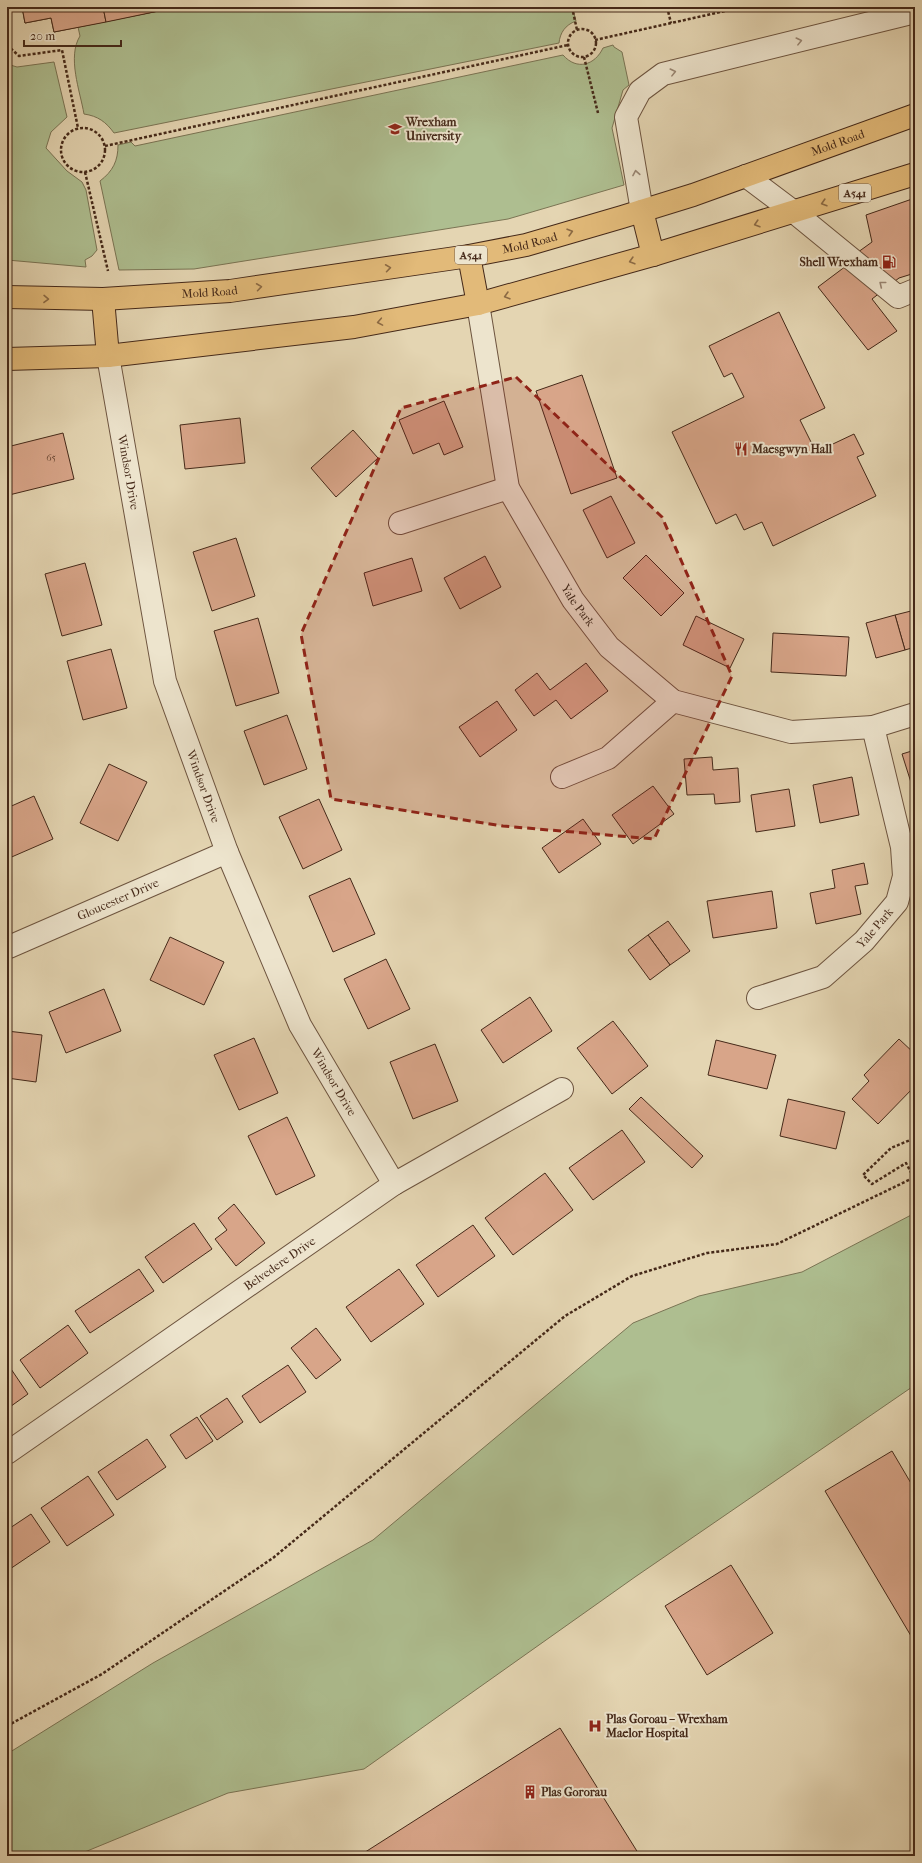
<svg xmlns="http://www.w3.org/2000/svg" width="922" height="1863" font-family="'IM FELL French Canon',serif">
  <rect width="100%" height="100%" fill="#e4d5b2"/>
  <filter id="stains"><feTurbulence type="fractalNoise" baseFrequency=".005" numOctaves="4"/><feColorMatrix values="0 0 0 0 .2 0 0 0 0 .09 0 0 0 0 .02 0 0 0 .5 -.17"/></filter>
  <radialGradient id="worn" r=".72"><stop offset=".6" stop-color="#630" stop-opacity="0"/><stop offset="1" stop-color="#630" stop-opacity=".3"/></radialGradient>
  <g fill="#aebe90" stroke="#7a7454">
    <path d="M178 7H572L576 21C565 25 560 33 559 43L114 133C106 122 98 116 84 114 80 91 67 57 80 36L78 27Z"/>
    <path d="M613 45 614 47 622 52 629 85 623 90 612 128 624 185 508 219 194 269 119 270 100 181C113 171 118 161 118 145L131 142 135 146 563 55C577 71 595 65 603 48Z"/>
    <polygon points="54,62 67,117 51,132 46,148 67,171 82,182 86,190 97,250 92,256 85,260 86,267 7,260 7,64 17,67"/>
    <polygon points="915,1213 915,1385 635,1577 364,1769 228,1793 75,1856 7,1856 7,1754 153,1663 373,1540 633,1323 699,1296 802,1272"/>
  </g>
  <g fill="#d8a589" stroke="#452919">
    <polygon points="22,7 178,7 54,32 51,18 25,23"/>
    <polygon points="22,7 103,7 106,22 54,32 51,18 25,23"/>
    <polygon points="103,7 178,7 106,22"/>
    <polygon points="915,198 915,273 899,278 872,299 897,331 868,350 818,287 846,266 843,263 872,242 866,215"/>
    <polygon points="779,312 825,408 800,420 816,452 854,434 864,454 857,457 876,496 773,546 762,522 744,530 736,514 716,524 672,432 744,397 732,373 724,377 709,346"/>
    <polygon points="582,375 617,478 571,494 536,391"/>
    <polygon points="444,401 463,447 444,455 439,443 413,454 399,420"/>
    <polygon points="240,418 245,463 185,469 180,425"/>
    <polygon points="353,430 378,458 336,497 311,468"/>
    <polygon points="63,433 74,479 9,495 7,487 7,447"/>
    <polygon points="611,496 635,543 607,558 583,510"/>
    <polygon points="236,538 255,596 212,611 193,552"/>
    <polygon points="646,555 684,593 661,616 623,578"/>
    <polygon points="485,556 501,587 460,609 444,578"/>
    <polygon points="412,558 422,591 373,606 364,573"/>
    <polygon points="85,563 102,625 62,636 45,574"/>
    <polygon points="915,610 915,647 905,650 895,615"/>
    <polygon points="895,615 905,650 876,658 866,623"/>
    <polygon points="696,616 744,639 730,668 683,645"/>
    <polygon points="258,618 279,693 236,706 214,631"/>
    <polygon points="773,633 849,637 846,676 771,672"/>
    <polygon points="111,649 127,708 83,720 67,661"/>
    <polygon points="586,663 608,691 571,719 556,700 534,716 515,690 537,673 550,690"/>
    <polygon points="497,701 517,730 480,757 459,727"/>
    <polygon points="287,715 307,769 264,785 244,731"/>
    <polygon points="915,750 915,792 914,792 902,754"/>
    <polygon points="712,757 713,770 738,768 740,802 715,804 714,794 687,795 684,759"/>
    <polygon points="109,764 147,782 118,841 80,823"/>
    <polygon points="852,777 859,815 820,823 813,785"/>
    <polygon points="653,786 674,814 633,844 612,815"/>
    <polygon points="789,789 795,826 756,832 751,795"/>
    <polygon points="34,796 53,839 7,859 7,808"/>
    <polygon points="319,799 342,850 303,869 279,817"/>
    <polygon points="583,819 601,844 559,873 542,848"/>
    <polygon points="864,863 868,884 855,886 861,914 816,924 810,893 835,888 832,870"/>
    <polygon points="350,878 375,934 333,952 309,896"/>
    <polygon points="772,891 777,928 713,938 707,901"/>
    <polygon points="668,921 690,951 670,965 648,935"/>
    <polygon points="648,935 670,965 650,980 628,950"/>
    <polygon points="170,937 224,962 204,1005 150,980"/>
    <polygon points="386,959 410,1009 368,1029 344,979"/>
    <polygon points="104,989 121,1031 66,1053 49,1012"/>
    <polygon points="530,997 552,1031 503,1063 481,1030"/>
    <polygon points="613,1021 648,1066 612,1094 577,1048"/>
    <polygon points="7,1031 42,1035 36,1082 7,1078"/>
    <polygon points="254,1038 278,1093 239,1110 214,1055"/>
    <polygon points="899,1039 915,1054 915,1086 878,1124 852,1099 869,1081 864,1075"/>
    <polygon points="716,1040 776,1055 767,1089 708,1075"/>
    <polygon points="435,1044 458,1101 413,1119 390,1062"/>
    <polygon points="641,1097 703,1156 692,1168 629,1109"/>
    <polygon points="788,1099 845,1112 836,1149 780,1136"/>
    <polygon points="287,1117 315,1176 276,1195 248,1136"/>
    <polygon points="622,1130 645,1162 593,1200 569,1168"/>
    <polygon points="545,1173 573,1210 513,1255 485,1218"/>
    <polygon points="234,1204 265,1243 236,1266 215,1239 227,1230 218,1218"/>
    <polygon points="194,1223 212,1249 163,1283 145,1257"/>
    <polygon points="473,1225 495,1256 438,1297 416,1265"/>
    <polygon points="139,1269 154,1291 90,1333 75,1311"/>
    <polygon points="399,1269 424,1304 371,1342 346,1307"/>
    <polygon points="68,1325 88,1353 40,1388 20,1360"/>
    <polygon points="316,1328 341,1360 316,1379 291,1348"/>
    <polygon points="288,1365 306,1392 260,1423 242,1396"/>
    <polygon points="9,1366 28,1394 7,1409 7,1367"/>
    <polygon points="227,1398 243,1422 217,1440 200,1416"/>
    <polygon points="197,1417 213,1441 186,1459 170,1435"/>
    <polygon points="147,1439 166,1467 117,1500 98,1472"/>
    <polygon points="892,1451 915,1490 914,1641 825,1491"/>
    <polygon points="88,1476 114,1515 67,1546 41,1508"/>
    <polygon points="31,1514 50,1542 7,1571 7,1530"/>
    <polygon points="731,1565 773,1633 707,1675 665,1606"/>
    <polygon points="560,1728 640,1856 359,1856"/>
  </g>
  <g fill="none" stroke-linecap="round" stroke-linejoin="round">
    <g stroke="#6d543f" stroke-width="24">
      <g id="minor">
        <polyline points="746,176 794,212 898,297 915,290"/>
        <polyline points="642,211 626,117 640,91 663,74 915,12"/>
        <path id="s1" d="M478 304 508 488 573 600 609 647 673 701 791 732 873 727 915 714"/>
        <path id="s2" d="M108 356 165 681 227 852 300 1025 394 1184"/>
        <polyline points="400,523 508,488"/>
        <polyline points="562,777 608,758 673,701"/>
        <path id="s3" d="M9 947 227 852"/>
        <path id="s4" d="M758 998 823 977 864 941 897 902 904 876 902 847 873 727"/>
        <path id="s5" d="M7 1453 394 1184 562 1089"/>
      </g>
    </g>
    <g stroke="#452919" stroke-width="24">
      <g id="major">
        <polyline points="642,211 653,255"/>
        <polyline points="469,256 478,304"/>
        <path id="s6" d="M7 297 103 299 230 291 469 256 526 245 622 217 693 195 915 115"/>
        <polyline points="103,299 108,356"/>
        <polyline points="7,359 108,356 354,327 478,304 653,255 915,174"/>
      </g>
    </g>
    <g stroke="#452919" stroke-width="2.5" stroke-dasharray="3 2" stroke-linecap="butt">
      <polyline points="572,7 577,30"/>
      <polyline points="667,7 671,23"/>
      <circle cx="582" cy="43" r="14"/>
      <polyline points="595,40 743,7"/>
      <polyline points="7,45 19,56 62,50 78,128"/>
      <polyline points="584,57 598,113"/>
      <circle cx="83" cy="150" r="22"/>
      <polyline points="105,146 568,45"/>
      <polyline points="85,172 108,271"/>
      <polyline points="914,1178 906,1163 872,1184 863,1175 891,1148 915,1138"/>
      <polyline points="7,1726 102,1674 273,1558 565,1316 632,1276 707,1253 777,1244 915,1177"/>
    </g>
    <use href="#minor" stroke="#ede4cd" stroke-width="22"/>
    <use href="#major" stroke="#e2ba79" stroke-width="22"/>
  </g>
  <defs><path id="oneway-chevron" d="M-2-3.5L2.5 0L-2 3.5" fill="none" stroke-width="1.6" stroke-linecap="round" stroke-linejoin="round"/></defs>
  <g stroke="#998673">
    <use href="#oneway-chevron" transform="translate(799 41) rotate(-14)"/>
    <use href="#oneway-chevron" transform="translate(673 72) rotate(-14)"/>
    <use href="#oneway-chevron" transform="translate(636 173) rotate(-100)"/>
    <use href="#oneway-chevron" transform="translate(882 284) rotate(-141)"/>
  </g>
  <g stroke="#8c6a44">
    <use href="#oneway-chevron" transform="translate(824 203) rotate(163)"/>
    <use href="#oneway-chevron" transform="translate(757 224) rotate(163)"/>
    <use href="#oneway-chevron" transform="translate(570 232) rotate(-16)"/>
    <use href="#oneway-chevron" transform="translate(632 261) rotate(164)"/>
    <use href="#oneway-chevron" transform="translate(388 268) rotate(-8)"/>
    <use href="#oneway-chevron" transform="translate(259 287) rotate(-8)"/>
    <use href="#oneway-chevron" transform="translate(507 296) rotate(164)"/>
    <use href="#oneway-chevron" transform="translate(46 299) rotate(1)"/>
    <use href="#oneway-chevron" transform="translate(380 322) rotate(170)"/>
  </g>
  <path fill="#8f2418" fill-opacity="0.2" stroke="#8f2418" stroke-width="3" stroke-dasharray="8 5" stroke-linejoin="round" d="M516 377 662 517 732 676 654 839 503 826 331 799 301 634 401 408Z"/>
  <defs>
    <g id="university-bare" transform="scale(1.08)"><path d="M0-5L7-2L0 1L-7-2ZM-4 1L0 2.5L4 1V4Q0 6-4 4Z" fill="#8f2418" stroke="#ede4cd" stroke-width="2.5" paint-order="stroke"/></g>
    <g id="fuel-bare" transform="scale(1.08)"><path d="M-5.5-6h7V0h2V4h1.3V-2.5L3-4.5l.8-.8L6-3V5H2.5V1h-1V6h-7ZM-4.2-4.7v3.2H.2V-4.7Z" fill="#8f2418" stroke="#ede4cd" stroke-width="2.5" paint-order="stroke"/></g>
    <g id="restaurant-bare" transform="scale(1.08)"><path d="M-5-6h1v4h1v-4h1v4h1v-4h1v5L-1.5 .5V6h-2V.5L-5-1ZM5-6V6H3V1.5H1.5Q1.5-4 5-6Z" fill="#8f2418" stroke="#ede4cd" stroke-width="2.5" paint-order="stroke"/></g>
    <g id="hospital-bare" transform="scale(1.08)"><path d="M-5-5h3v3.5h4V-5h3V5h-3V1.5h-4V5h-3Z" fill="#8f2418" stroke="#ede4cd" stroke-width="2.5" paint-order="stroke"/></g>
    <g id="building-bare" transform="scale(1.08)"><path d="M-4-6H4V6H1V3H-1V6H-4ZM-2.5-4.3h1.7v1.8h-1.7ZM.8-4.3h1.7v1.8H.8ZM-2.5-1h1.7V.8h-1.7ZM.8-1h1.7V.8H.8Z" fill="#8f2418" stroke="#ede4cd" stroke-width="2.5" paint-order="stroke"/></g>
  </defs>
  <g fill-rule="evenodd">
    <use href="#university-bare" x="395" y="129"/>
    <use href="#fuel-bare" x="889" y="262"/>
    <use href="#restaurant-bare" x="741" y="449"/>
    <use href="#hospital-bare" x="595" y="1726"/>
    <use href="#building-bare" x="530" y="1792"/>
  </g>
  <g text-anchor="middle" dominant-baseline="central" stroke-width="4" stroke-linejoin="round" paint-order="stroke">
    <g font-size="10" fill="#6a4835">
      <text x="51" y="458">65</text>
    </g>
    <g fill="#ede4cd" stroke="#77614f" stroke-width="1">
      <rect x="839" y="184" width="32" height="18" rx="3"/>
      <rect x="455" y="246" width="32" height="18" rx="3"/>
    </g>
    <g font-size="11" font-weight="bold" fill="#452919">
      <text x="855" y="193">A541</text>
      <text x="471" y="255">A541</text>
    </g>
    <g font-size="12" font-weight="bold" fill="#452919" stroke="#ede4cd" text-anchor="start">
      <text x="406" y="122">Wrexham<tspan x="406" dy="14">University</tspan></text>
      <text x="878" y="262" text-anchor="end">Shell Wrexham</text>
      <text x="752" y="449">Maesgwyn Hall</text>
      <text x="606" y="1719">Plas Goroau – Wrexham<tspan x="606" dy="14">Maelor Hospital</tspan></text>
      <text x="541" y="1792">Plas Gororau</text>
    </g>
    <g font-size="12" fill="#452919" stroke="#ede4cd">
      <text stroke="none"><textPath href="#s6" startOffset="851">Mold Road</textPath></text>
      <text stroke="none"><textPath href="#s6" startOffset="527">Mold Road</textPath></text>
      <text stroke="none"><textPath href="#s6" startOffset="203">Mold Road</textPath></text>
      <text stroke="none"><textPath href="#s2" startOffset="118">Windsor Drive</textPath></text>
      <text stroke="none"><textPath href="#s1" startOffset="323">Yale Park</textPath></text>
      <text stroke="none"><textPath href="#s2" startOffset="442">Windsor Drive</textPath></text>
      <text stroke="none"><textPath href="#s3" startOffset="119">Gloucester Drive</textPath></text>
      <text stroke="none"><textPath href="#s4" startOffset="140">Yale Park</textPath></text>
      <text stroke="none"><textPath href="#s2" startOffset="766">Windsor Drive</textPath></text>
      <text stroke="none"><textPath href="#s5" startOffset="332">Belvedere Drive</textPath></text>
    </g>
  </g>
  <rect width="922" height="1863" fill="none" stroke="#e4d5b2" stroke-width="24"/>
  <rect x="8" y="8" width="906" height="1847" fill="none" stroke="#452919" stroke-width="2"/>
  <rect x="12" y="12" width="898" height="1839" fill="none" stroke="#452919"/>
  <path d="M24 40v6h97v-6" fill="none" stroke="#452919" stroke-width="2"/>
  <text x="30" y="40" font-size="12" fill="#452919" stroke="#ede4cd" stroke-width="3" paint-order="stroke">20 m</text>
  <rect width="100%" height="100%" filter="url(#stains)"/>
  <rect width="100%" height="100%" fill="url(#worn)"/>
</svg>
